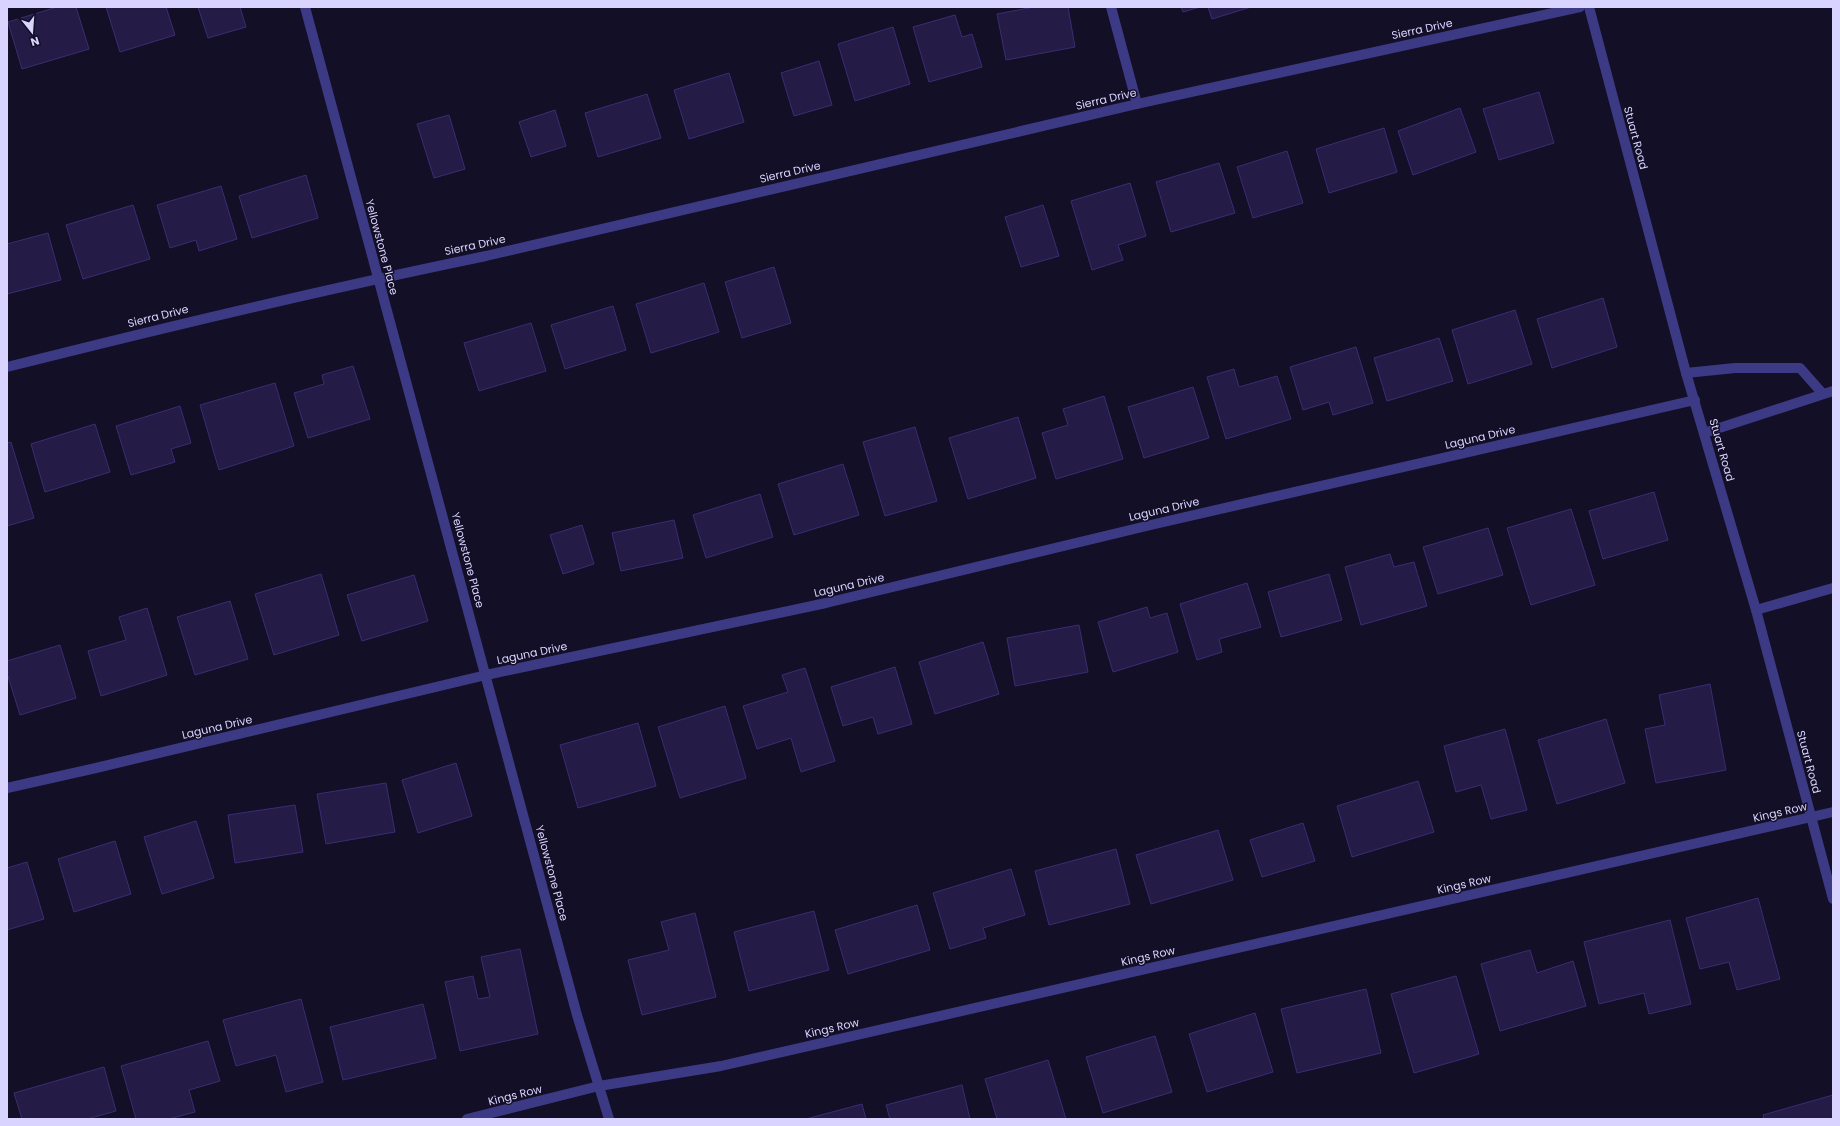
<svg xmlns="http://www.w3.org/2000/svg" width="1840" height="1126" font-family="Poppins,sans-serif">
  <rect width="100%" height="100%" fill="#130f26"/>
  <g fill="#241b47" stroke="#3b2d73">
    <polygon points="57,7 76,7 89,49 22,69 8,22"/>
    <polygon points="106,7 166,7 175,35 120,52"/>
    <polygon points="198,7 240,7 246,27 208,38"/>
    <polygon points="1034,7 1068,7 1075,47 1006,60 997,14"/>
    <polygon points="1181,7 1200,7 1183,12"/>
    <polygon points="1208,7 1251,7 1212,19"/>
    <polygon points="955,15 962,37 972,34 982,67 929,82 913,27"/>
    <polygon points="893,27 910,84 855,101 838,44"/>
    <polygon points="819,61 832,105 794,116 781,73"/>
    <polygon points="729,73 744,122 689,139 674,90"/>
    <polygon points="1539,92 1554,143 1499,160 1483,109"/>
    <polygon points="647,94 661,138 598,157 585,113"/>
    <polygon points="1460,108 1476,152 1413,175 1398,131"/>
    <polygon points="555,110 566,146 531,157 519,122"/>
    <polygon points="449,115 465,169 434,178 417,124"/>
    <polygon points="1384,128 1397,172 1329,193 1316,149"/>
    <polygon points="1287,151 1303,203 1253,218 1237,167"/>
    <polygon points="1219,163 1235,213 1171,232 1156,182"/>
    <polygon points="306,175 318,218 252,238 239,196"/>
    <polygon points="1130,183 1146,236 1118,245 1123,260 1092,270 1071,201"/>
    <polygon points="221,186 237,239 199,251 196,240 170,248 157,205"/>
    <polygon points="133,205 150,259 83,279 66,225"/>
    <polygon points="1043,205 1059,256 1021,267 1005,217"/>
    <polygon points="48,233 61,280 7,294 7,244"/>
    <polygon points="774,267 791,323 742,338 725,282"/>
    <polygon points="704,283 719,332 651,353 636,304"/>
    <polygon points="1603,298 1617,347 1552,368 1537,319"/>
    <polygon points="613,306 626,350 565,369 551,325"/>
    <polygon points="1515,310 1532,364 1468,384 1452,330"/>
    <polygon points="531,323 546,371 479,391 464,343"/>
    <polygon points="1439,338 1453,381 1387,401 1374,358"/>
    <polygon points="1356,347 1373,403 1333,415 1329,402 1303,410 1290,367"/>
    <polygon points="353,366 370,419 308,438 294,393 324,384 322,375"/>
    <polygon points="1234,369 1239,387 1277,376 1291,419 1226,439 1207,377"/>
    <polygon points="275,383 294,446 219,470 200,405"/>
    <polygon points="1193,387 1209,438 1144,458 1128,407"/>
    <polygon points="1104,396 1123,459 1056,479 1042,433 1068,425 1063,409"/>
    <polygon points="180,406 191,443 171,449 175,462 131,475 116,426"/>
    <polygon points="1018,417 1036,478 968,499 949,438"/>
    <polygon points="95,424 110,472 45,492 31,444"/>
    <polygon points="915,427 937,501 885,516 863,442"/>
    <polygon points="11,442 34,518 7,526 7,443"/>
    <polygon points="843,464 859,515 794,535 778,484"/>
    <polygon points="1654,492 1668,540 1603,559 1589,511"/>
    <polygon points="760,494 773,537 706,558 693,515"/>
    <polygon points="1571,509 1595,585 1531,605 1507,528"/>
    <polygon points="674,520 683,558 621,571 612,533"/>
    <polygon points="582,525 594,564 563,574 550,535"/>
    <polygon points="1488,528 1503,575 1438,594 1423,547"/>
    <polygon points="1390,554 1394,567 1414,562 1427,606 1361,625 1345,567"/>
    <polygon points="321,574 339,635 274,655 255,594"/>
    <polygon points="1329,574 1342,620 1281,637 1268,592"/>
    <polygon points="414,575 428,621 362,641 347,595"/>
    <polygon points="1247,583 1261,627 1219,639 1222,652 1197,660 1180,604"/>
    <polygon points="230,601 248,659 195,675 177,617"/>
    <polygon points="1147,607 1150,618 1167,613 1178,652 1113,672 1098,622"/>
    <polygon points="147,608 167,675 101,696 88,651 126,640 119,617"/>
    <polygon points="1079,625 1088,672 1015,686 1007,638"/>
    <polygon points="983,642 999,694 935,714 919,662"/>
    <polygon points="60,645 76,698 20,715 7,673 7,661"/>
    <polygon points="895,667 912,724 878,734 873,717 843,726 831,687"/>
    <polygon points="805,668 835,761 801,772 791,738 757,749 743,706 788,692 782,675"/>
    <polygon points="1710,684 1726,770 1656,783 1645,729 1665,725 1659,695"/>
    <polygon points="725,706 746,778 680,798 658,727"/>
    <polygon points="1606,719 1625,783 1557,804 1538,740"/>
    <polygon points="638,723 656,786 578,808 560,745"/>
    <polygon points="1505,729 1527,810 1491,819 1481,785 1456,792 1444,746"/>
    <polygon points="456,763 472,816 418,833 402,780"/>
    <polygon points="1418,781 1434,832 1352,857 1337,806"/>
    <polygon points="386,783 395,832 326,844 317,794"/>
    <polygon points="295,805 303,852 235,863 228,815"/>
    <polygon points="196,821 214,878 162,894 144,837"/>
    <polygon points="1303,823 1315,861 1262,877 1250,840"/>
    <polygon points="1218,830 1233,880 1151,904 1136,855"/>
    <polygon points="115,841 131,894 74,912 58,859"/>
    <polygon points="1116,849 1130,904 1049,925 1035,871"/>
    <polygon points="27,862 44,919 7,930 7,868"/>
    <polygon points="1011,869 1025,915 983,928 986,938 950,949 933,893"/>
    <polygon points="1758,898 1780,979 1737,990 1729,962 1700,969 1686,918"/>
    <polygon points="917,905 930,950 848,974 835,930"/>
    <polygon points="814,911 829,970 749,991 734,932"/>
    <polygon points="695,913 716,997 642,1015 628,960 669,950 661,922"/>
    <polygon points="1670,920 1691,1004 1649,1014 1644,993 1599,1004 1584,942"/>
    <polygon points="520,949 538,1034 460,1051 445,982 473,976 478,999 490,997 481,957"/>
    <polygon points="1530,950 1537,973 1573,961 1586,1006 1500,1031 1481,964"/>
    <polygon points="1456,976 1479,1054 1414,1073 1391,994"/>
    <polygon points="1366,989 1381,1053 1297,1073 1281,1009"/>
    <polygon points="301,999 323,1082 286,1092 276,1055 236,1066 223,1020"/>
    <polygon points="423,1004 436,1058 343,1080 330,1027"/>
    <polygon points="1255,1013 1273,1072 1207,1092 1189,1034"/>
    <polygon points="1155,1036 1172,1092 1103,1113 1086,1057"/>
    <polygon points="208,1041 220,1081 189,1090 195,1112 169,1119 136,1119 121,1066"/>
    <polygon points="1048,1060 1066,1119 997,1119 985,1079"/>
    <polygon points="104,1067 116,1111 87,1119 22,1119 14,1093"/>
    <polygon points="962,1085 970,1119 890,1119 886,1105"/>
    <polygon points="1833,1095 1833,1119 1764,1119 1763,1115"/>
    <polygon points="862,1104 866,1119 806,1119"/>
  </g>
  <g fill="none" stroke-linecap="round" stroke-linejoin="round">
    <g stroke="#3d3a85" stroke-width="10">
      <polyline points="1686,373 1735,368 1800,368 1823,394"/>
      <polyline points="1704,433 1833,391"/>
      <polyline points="1756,610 1833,588"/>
    </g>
    <g stroke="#3d3a85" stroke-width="10">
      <polyline points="305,7 577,1015 609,1119"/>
      <polyline points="1111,7 1137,104"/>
      <path d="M7 367C166 327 325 289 486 256L1137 104 1580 7"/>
      <polyline points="7,788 96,768 486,675 826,603 1155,524 1695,400"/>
      <polyline points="467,1119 599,1086 721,1066 1833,812"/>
    </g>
    <polyline stroke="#3d3a85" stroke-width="10" points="1589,7 1686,373 1756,610 1833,899"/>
  </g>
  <g text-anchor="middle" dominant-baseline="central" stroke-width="3" stroke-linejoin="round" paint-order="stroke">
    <g font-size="11" fill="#d9d4ff" stroke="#130f26">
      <text transform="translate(1422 29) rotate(-12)">Sierra Drive</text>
      <text transform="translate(1106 99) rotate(-13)">Sierra Drive</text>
      <text transform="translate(1636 138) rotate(75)">Stuart Road</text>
      <text transform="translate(790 172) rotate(-13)">Sierra Drive</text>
      <text transform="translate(475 245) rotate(-12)">Sierra Drive</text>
      <text transform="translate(382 247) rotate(75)">Yellowstone Place</text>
      <text transform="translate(158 316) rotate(-14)">Sierra Drive</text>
      <text transform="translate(1480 437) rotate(-13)">Laguna Drive</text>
      <text transform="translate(1722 450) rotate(74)">Stuart Road</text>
      <text transform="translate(1164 509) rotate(-13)">Laguna Drive</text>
      <text transform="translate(468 560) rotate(75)">Yellowstone Place</text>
      <text transform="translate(849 585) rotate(-13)">Laguna Drive</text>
      <text transform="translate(532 653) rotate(-12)">Laguna Drive</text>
      <text transform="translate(217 727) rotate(-13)">Laguna Drive</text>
      <text transform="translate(1809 762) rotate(75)">Stuart Road</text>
      <text transform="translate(1780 812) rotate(-13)">Kings Row</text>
      <text transform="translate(552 873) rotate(75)">Yellowstone Place</text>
      <text transform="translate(1464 884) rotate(-13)">Kings Row</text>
      <text transform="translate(1148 956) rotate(-13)">Kings Row</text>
      <text transform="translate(832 1028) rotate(-13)">Kings Row</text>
      <text transform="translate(515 1095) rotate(-14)">Kings Row</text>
    </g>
  </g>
  <rect width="1840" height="1126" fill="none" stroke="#d9d4ff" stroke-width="16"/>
  <g transform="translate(32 32) rotate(163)" stroke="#130f26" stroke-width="3" paint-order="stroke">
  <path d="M0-3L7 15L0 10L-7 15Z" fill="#d9d4ff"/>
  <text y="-6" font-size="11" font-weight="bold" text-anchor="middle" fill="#d9d4ff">N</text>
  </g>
</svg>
